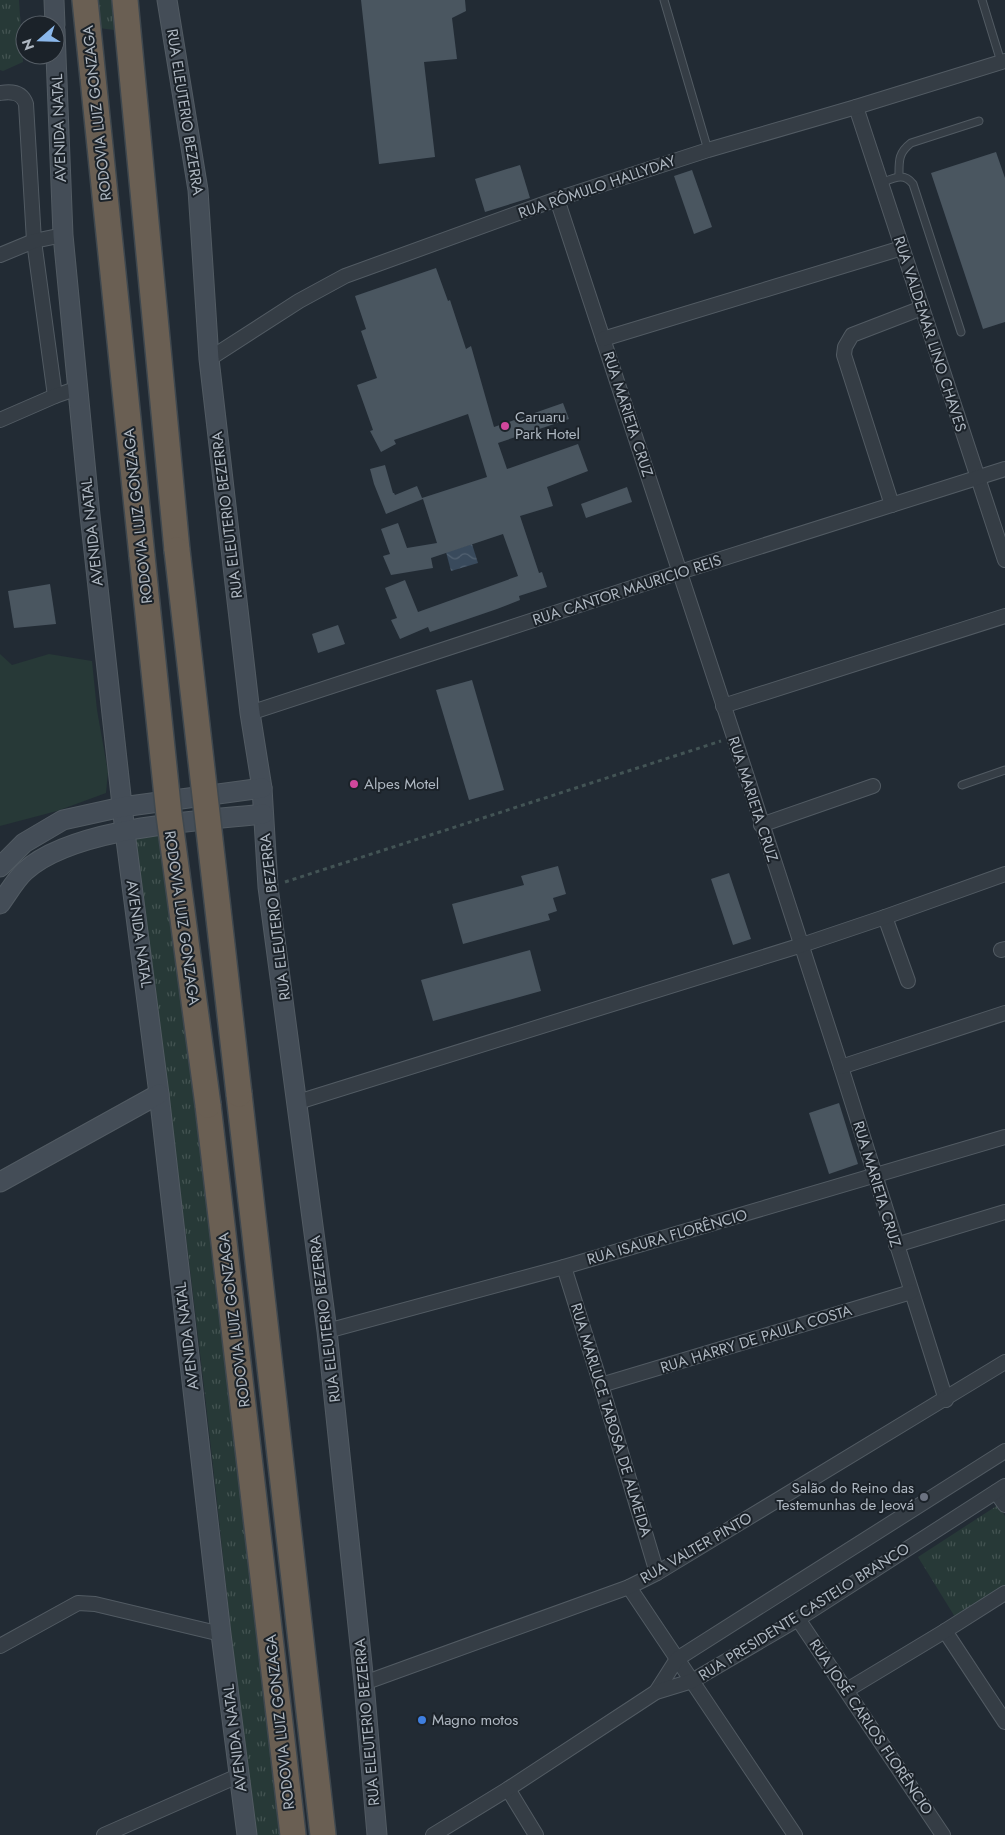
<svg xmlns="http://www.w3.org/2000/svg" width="1005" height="1835" font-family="Jost,sans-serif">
  <defs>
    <pattern id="grass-tufts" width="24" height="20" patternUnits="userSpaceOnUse" patternTransform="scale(1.25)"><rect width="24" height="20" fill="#273937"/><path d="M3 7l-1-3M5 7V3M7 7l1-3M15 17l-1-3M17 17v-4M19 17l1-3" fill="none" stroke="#445452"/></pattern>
    <pattern id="water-waves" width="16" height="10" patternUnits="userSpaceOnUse" patternTransform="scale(1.25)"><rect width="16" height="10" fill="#394a5c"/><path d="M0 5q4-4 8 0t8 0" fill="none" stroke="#536272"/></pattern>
  </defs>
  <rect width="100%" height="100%" fill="#222b34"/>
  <g fill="url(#grass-tufts)">
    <polygon points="0,0 19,0 23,62 3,71 0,70"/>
    <polygon points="89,0 112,0 114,30 92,27"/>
    <path d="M175 831 284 1835H251C220 1502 180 1171 134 840Z"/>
    <polygon points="998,1505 1005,1516 1005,1585 955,1617 918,1557"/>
  </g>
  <polygon fill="#273937" points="0,654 12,665 49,654 92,661 97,710 108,772 106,793 57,811 0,826"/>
  <polygon fill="url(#water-waves)" points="472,544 478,563 451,571 446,552"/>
  <g fill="#4a5660">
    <polygon points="361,0 465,0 466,11 452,18 457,59 424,62 435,157 379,164"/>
    <polygon points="996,152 1005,178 1005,322 983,329 931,173"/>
    <polygon points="520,165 530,198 485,212 475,179"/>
    <polygon points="692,170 712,227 694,234 674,176"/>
    <polygon points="436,268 448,301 450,300 466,349 471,346 494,427 563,403 569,419 498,443 507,469 578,444 588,471 547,487 553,506 520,516 539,573 542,572 547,587 519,596 520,600 497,609 430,632 428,627 400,639 391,620 397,618 385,588 405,580 418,612 518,576 503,534 431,558 433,568 391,575 383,556 390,554 381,529 398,523 407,548 437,543 423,499 386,514 374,484 370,469 385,465 393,493 394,493 395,495 417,486 422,498 487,477 468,414 394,440 396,444 381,452 370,431 373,430 357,385 377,378 361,331 366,329 355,296"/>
    <polygon points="627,487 632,502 586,518 581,504"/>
    <polygon points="50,584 56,624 14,628 8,591"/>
    <polygon points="338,625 345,644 318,653 312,634"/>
    <polygon points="472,680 504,790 469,800 436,690"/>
    <polygon points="558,866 566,894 553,898 557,911 548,914 550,920 463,944 452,904 524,885 521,876"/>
    <polygon points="729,873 751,939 733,945 711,879"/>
    <polygon points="530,950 541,991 433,1021 421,980"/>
    <polygon points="839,1103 858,1164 829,1174 809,1113"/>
  </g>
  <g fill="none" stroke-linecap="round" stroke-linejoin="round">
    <g stroke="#525b63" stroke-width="9">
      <g id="lane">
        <polyline points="664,0 708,150"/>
        <polyline points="982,0 1001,62"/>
        <path d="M899 176C899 161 898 153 911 143L979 121"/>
        <path d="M881 183C894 178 904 172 913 184L961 332"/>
        <polyline points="962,785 1005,770"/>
      </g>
    </g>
    <g stroke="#525b63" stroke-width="16">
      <g id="street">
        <path d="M0 93C11 91 22 92 26 104L34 241 55 396"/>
        <polyline points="856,107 1005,560"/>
        <polyline points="557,199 734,737 841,1067 946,1400"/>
        <polyline points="0,255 34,241 63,235"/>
        <polyline points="603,339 902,248"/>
        <polyline points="209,359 299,301 345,276 557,199 708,150 856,107 1005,61"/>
        <polyline points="0,420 55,396 78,388"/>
        <polyline points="892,505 844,355 845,347 852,335 922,308"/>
        <polyline points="723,706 1005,616"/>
        <polyline points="250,713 680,572 1005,469"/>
        <polyline points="761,825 873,786"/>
        <polyline points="885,917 908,981"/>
        <polyline points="1001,950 1005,949"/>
        <polyline points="841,1067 1005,1013"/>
        <polyline points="298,1102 802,945 885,917 1005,874"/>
        <polyline points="896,1245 1005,1212"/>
        <polyline points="564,1267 601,1385 657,1573"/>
        <polyline points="327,1331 564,1267 1005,1137"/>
        <polyline points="601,1385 911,1292"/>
        <polyline points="996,1492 1005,1505"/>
        <polyline points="629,1587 795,1835"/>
        <polyline points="798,1619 943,1835"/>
        <polyline points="945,1631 1005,1722"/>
        <polyline points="0,1646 78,1603 95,1604 221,1634"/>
        <polyline points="364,1683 629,1587 657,1573 1005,1362"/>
        <polyline points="847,1690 945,1631 1005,1593"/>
        <polyline points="656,1692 677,1659 1005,1451"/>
        <polyline points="508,1789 536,1835"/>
        <polyline points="104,1835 240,1775"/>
        <polyline points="433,1835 508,1789 656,1692 692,1681 798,1619 1005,1486"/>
      </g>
    </g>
    <g stroke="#525b63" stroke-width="21">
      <g id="secondary">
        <polyline points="54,0 55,25"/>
        <polyline points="167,0 198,190 209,359 250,713 262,788 268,887 327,1331 364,1683 377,1835"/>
        <polyline points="55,30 63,235 90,515 125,832 159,1094 221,1634 247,1835"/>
        <polyline points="0,867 24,843 63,820 122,807 262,788"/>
        <path d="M0 904C8 893 16 879 25 871 73 827 199 821 263 814"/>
        <polyline points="0,1182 159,1094"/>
      </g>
    </g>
    <g stroke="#3f484f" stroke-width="28">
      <g id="highway">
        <polyline points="85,0 142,556"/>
        <polyline points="125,0 177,550"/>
        <polyline points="239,1094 323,1835"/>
        <polyline points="208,1105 293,1835"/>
      </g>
    </g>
    <polyline stroke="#435455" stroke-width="3" stroke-dasharray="4 4" stroke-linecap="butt" points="285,882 721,741"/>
    <use href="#lane" stroke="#353d45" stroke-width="7"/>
    <use href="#street" stroke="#353d45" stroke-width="14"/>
    <use href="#secondary" stroke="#444d57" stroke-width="19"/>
    <use href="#highway" stroke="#6a5f53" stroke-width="25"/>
    <g stroke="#3f484f" stroke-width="28" stroke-linecap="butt">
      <g id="highway-bridge">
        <polyline points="177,550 239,1094"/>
        <polyline points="142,556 169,815 208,1105"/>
      </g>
    </g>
    <use href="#highway-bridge" stroke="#6a5f53" stroke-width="25"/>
  </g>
  <g fill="#d1479c" stroke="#1b2229" stroke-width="2">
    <circle cx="505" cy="426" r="5"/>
    <circle cx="354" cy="784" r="5"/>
  </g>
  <circle fill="#6b7280" stroke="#1b2229" stroke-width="2" cx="924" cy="1497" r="5"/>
  <circle fill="#3f7fe0" stroke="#1b2229" stroke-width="2" cx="422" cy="1720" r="5"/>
  <g text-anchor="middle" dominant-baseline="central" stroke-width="4" stroke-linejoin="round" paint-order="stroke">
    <g font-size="15" fill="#afb8c2" stroke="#1b2229">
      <text transform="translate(185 112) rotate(81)">RUA ELEUTERIO BEZERRA</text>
      <text transform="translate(97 113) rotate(-96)">RODOVIA LUIZ GONZAGA</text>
      <text transform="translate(59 128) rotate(-92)">AVENIDA NATAL</text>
      <text transform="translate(597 187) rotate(-19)">RUA RÔMULO HALLYDAY</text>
      <text transform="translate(930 334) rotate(72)">RUA VALDEMAR LINO CHAVES</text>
      <text transform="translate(628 414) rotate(72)">RUA MARIETA CRUZ</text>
      <text transform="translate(227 515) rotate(-97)">RUA ELEUTERIO BEZERRA</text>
      <text transform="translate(138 516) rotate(-96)">RODOVIA LUIZ GONZAGA</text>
      <text transform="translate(92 532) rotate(-96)">AVENIDA NATAL</text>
      <text transform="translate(627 590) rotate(-18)">RUA CANTOR MAURICIO REIS</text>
      <text transform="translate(753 799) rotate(72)">RUA MARIETA CRUZ</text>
      <text transform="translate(275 917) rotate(-97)">RUA ELEUTERIO BEZERRA</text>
      <text transform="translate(182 918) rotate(82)">RODOVIA LUIZ GONZAGA</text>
      <text transform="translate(139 934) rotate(82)">AVENIDA NATAL</text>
      <text transform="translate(877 1184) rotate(73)">RUA MARIETA CRUZ</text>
      <text transform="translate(667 1237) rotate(-16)">RUA ISAURA FLORÊNCIO</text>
      <text transform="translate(325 1319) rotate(-97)">RUA ELEUTERIO BEZERRA</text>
      <text transform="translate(234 1320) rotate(-97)">RODOVIA LUIZ GONZAGA</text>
      <text transform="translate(187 1336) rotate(-97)">AVENIDA NATAL</text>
      <text transform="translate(756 1339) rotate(-17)">RUA HARRY DE PAULA COSTA</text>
      <text transform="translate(611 1420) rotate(73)">RUA MARLUCE TABOSA DE ALMEIDA</text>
      <text transform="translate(696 1548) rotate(-30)">RUA VALTER PINTO</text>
      <text transform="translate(804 1612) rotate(-32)">RUA PRESIDENTE CASTELO BRANCO</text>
      <text transform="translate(280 1722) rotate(-96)">RODOVIA LUIZ GONZAGA</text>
      <text transform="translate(367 1722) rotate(-95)">RUA ELEUTERIO BEZERRA</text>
      <text transform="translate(871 1727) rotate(56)">RUA JOSÉ CARLOS FLORÊNCIO</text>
      <text transform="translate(235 1738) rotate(-97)">AVENIDA NATAL</text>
    </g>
    <g font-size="15" fill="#afb8c2" stroke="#1b2229" text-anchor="start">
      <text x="515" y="417">Caruaru<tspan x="515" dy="17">Park Hotel</tspan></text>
      <text x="364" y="784">Alpes Motel</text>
      <text x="914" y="1488" text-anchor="end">Salão do Reino das<tspan x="914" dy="17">Testemunhas de Jeová</tspan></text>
      <text x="432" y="1720">Magno motos</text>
    </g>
  </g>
  <g transform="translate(40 40) rotate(250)"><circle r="24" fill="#1b2229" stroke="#565e66"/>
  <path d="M0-4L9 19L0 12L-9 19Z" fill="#8bb8eb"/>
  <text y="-8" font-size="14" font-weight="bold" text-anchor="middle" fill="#afb8c2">N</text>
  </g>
</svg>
